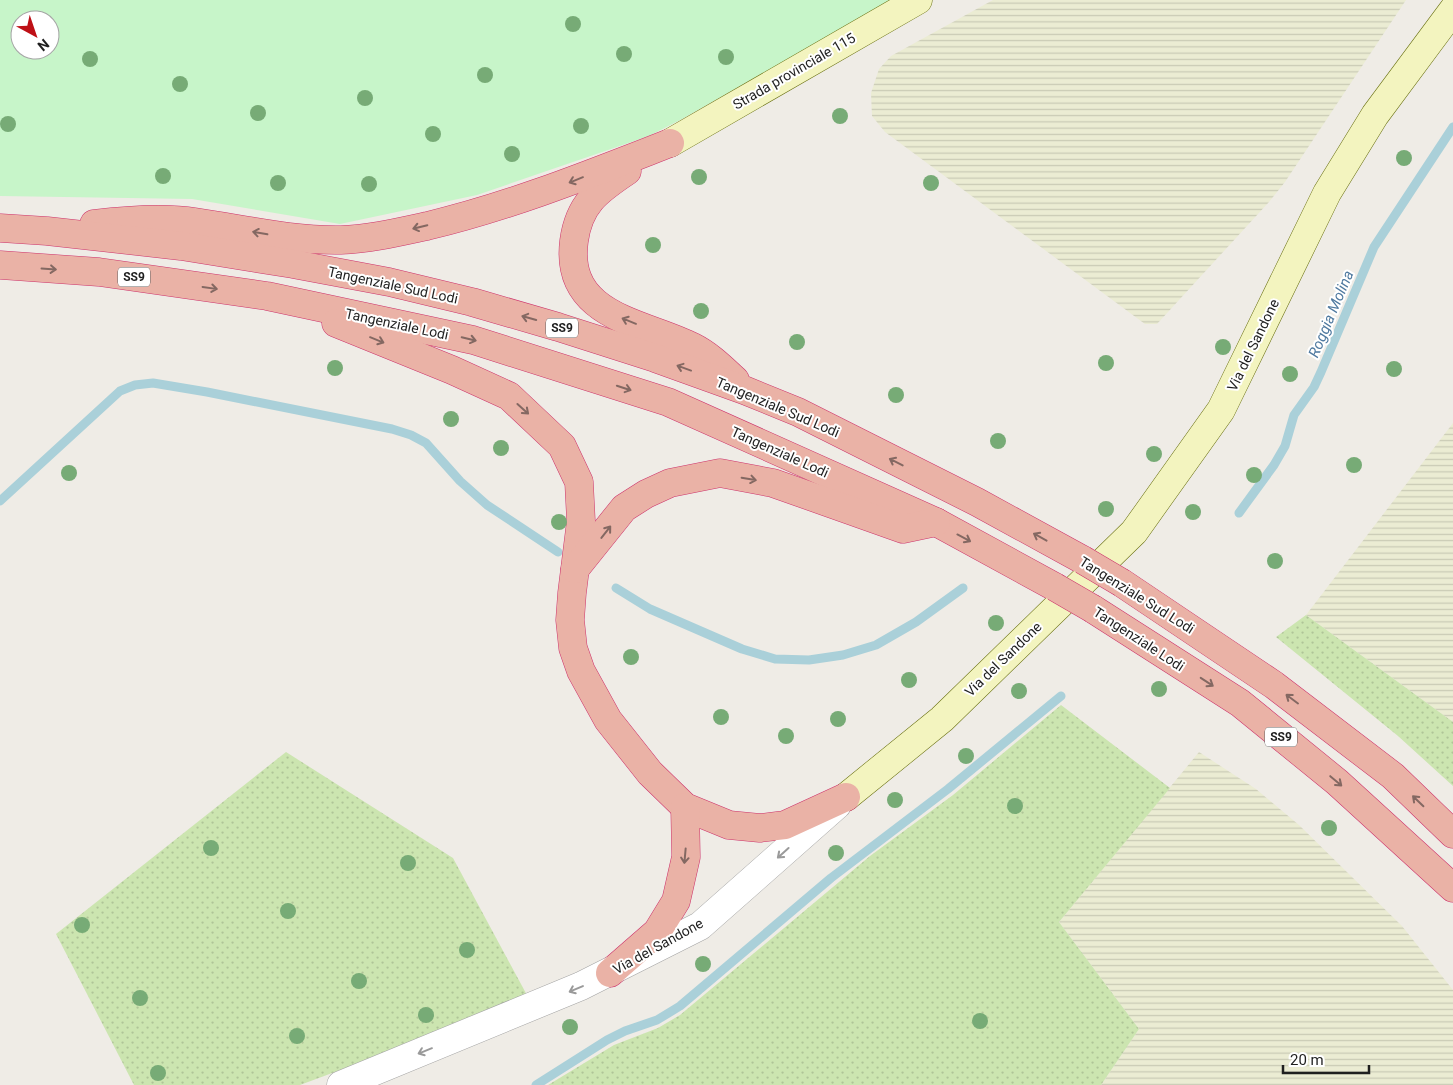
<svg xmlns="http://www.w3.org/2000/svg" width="1453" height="1085" font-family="Roboto,sans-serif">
  <defs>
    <pattern id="farmland-rules" width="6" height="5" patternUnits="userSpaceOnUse" patternTransform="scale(1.25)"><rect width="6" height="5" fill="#ebecd3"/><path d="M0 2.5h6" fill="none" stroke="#c9cab5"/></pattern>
    <pattern id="grass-dots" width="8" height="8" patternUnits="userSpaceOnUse" patternTransform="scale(1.25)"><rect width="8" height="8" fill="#cce5b0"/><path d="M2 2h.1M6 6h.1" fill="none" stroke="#afc497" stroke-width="1.8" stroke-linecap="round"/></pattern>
  </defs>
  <rect width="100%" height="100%" fill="#efece6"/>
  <g fill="url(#farmland-rules)">
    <polygon points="993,0 1406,0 1285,182 1269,202 1157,324 1145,324 885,132 872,116 871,93 879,69 891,56"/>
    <polygon points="1453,423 1453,722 1306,615"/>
    <polygon points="1199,752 1256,789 1299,825 1402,926 1453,990 1453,1085 1101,1085 1139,1029 1059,922"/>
  </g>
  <g fill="url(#grass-dots)">
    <polygon points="1306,615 1453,722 1453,786 1398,736 1276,637"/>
    <polygon points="1061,705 1170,788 1059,922 1139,1029 1101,1085 548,1085 614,1045 658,1028 680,1015 870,856 953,795"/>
    <polygon points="286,752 453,858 528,997 453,1028 300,1085 134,1085 56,934"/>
  </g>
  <path fill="#c7f5c9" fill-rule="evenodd" d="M0 0H892L682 119 649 136 477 195 340 224 192 199 0 196ZM20 20H50V50H20Z"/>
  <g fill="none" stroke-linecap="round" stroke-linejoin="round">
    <g stroke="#aad0d9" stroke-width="9">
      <polyline points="0,501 120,391 135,385 153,383 207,392 392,429 411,435 426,443 460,481 487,505 558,552"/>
      <polyline points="1239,513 1274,465 1285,446 1294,415 1314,387 1321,372 1374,247 1453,127"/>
      <polyline points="616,588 650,609 742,649 775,659 809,660 843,655 876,645 916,622 963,588"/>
      <polyline points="536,1085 607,1040 625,1031 657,1020 680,1006 831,878 948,789 1061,696"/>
    </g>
    <g stroke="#a3a3a3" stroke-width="29">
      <polyline id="minor" points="341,1085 581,986 700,926 837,805"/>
    </g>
    <g stroke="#676e0e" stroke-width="29">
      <g id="secondary">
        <polyline points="670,143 918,0"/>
        <polyline points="846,797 942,719 1134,532 1221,410 1327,193 1375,115 1453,10"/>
      </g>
    </g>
    <g stroke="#cd336c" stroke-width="29">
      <g id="trunk">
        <path d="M627 171C597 191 579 204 574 241 564 317 643 322 693 347 709 355 722 368 735 380"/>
        <path d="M94 224C127 220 162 217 195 222 244 229 292 241 341 240 370 239 399 232 427 226 511 206 590 174 670 143"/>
        <polyline points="0,228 47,231 181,246 293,264 389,282 472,302 558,327 655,358 744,390 798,412 977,502 1083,560"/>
        <polyline points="0,265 99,272 267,296 473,340 668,402 936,522 1055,587"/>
        <polyline points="336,323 452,370 509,396 562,446 579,482 581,521 572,593 570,620 573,648 581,671 608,720 650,773 685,807 729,825 760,828 785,825 846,797"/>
        <polyline points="575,569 624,508 646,494 670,483 720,473 773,483 903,529 936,522"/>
        <polyline points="1122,583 1274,685 1393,776 1453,834"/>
        <polyline points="1093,609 1240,703 1337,782 1453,888"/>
        <polyline points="610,973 657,932 676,901 686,857 685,807"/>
      </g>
    </g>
    <use href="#minor" stroke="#fff" stroke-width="28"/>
    <use href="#secondary" stroke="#f3f4bf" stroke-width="28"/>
    <use href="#trunk" stroke="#eab2a6" stroke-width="28"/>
    <g stroke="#cd336c" stroke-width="29" stroke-linecap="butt">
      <g id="trunk-bridge">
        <polyline points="1083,560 1122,583"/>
        <polyline points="1055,587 1093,609"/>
      </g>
    </g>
    <use href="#trunk-bridge" stroke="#eab2a6" stroke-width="28"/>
  </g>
  <g fill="#77ab76">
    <circle cx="573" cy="24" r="8"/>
    <circle cx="624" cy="54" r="8"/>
    <circle cx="726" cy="57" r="8"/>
    <circle cx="90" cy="59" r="8"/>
    <circle cx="485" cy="75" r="8"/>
    <circle cx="180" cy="84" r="8"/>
    <circle cx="365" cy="98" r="8"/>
    <circle cx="258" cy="113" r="8"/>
    <circle cx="840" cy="116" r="8"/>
    <circle cx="8" cy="124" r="8"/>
    <circle cx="581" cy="126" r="8"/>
    <circle cx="433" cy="134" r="8"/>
    <circle cx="512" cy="154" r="8"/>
    <circle cx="1404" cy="158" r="8"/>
    <circle cx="163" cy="176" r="8"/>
    <circle cx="699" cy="177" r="8"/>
    <circle cx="278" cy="183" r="8"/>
    <circle cx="931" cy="183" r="8"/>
    <circle cx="369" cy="184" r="8"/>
    <circle cx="653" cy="245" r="8"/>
    <circle cx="701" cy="311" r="8"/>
    <circle cx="797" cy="342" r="8"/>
    <circle cx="1223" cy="347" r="8"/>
    <circle cx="1106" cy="363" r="8"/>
    <circle cx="335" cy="368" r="8"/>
    <circle cx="1394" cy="369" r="8"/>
    <circle cx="1290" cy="374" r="8"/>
    <circle cx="896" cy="395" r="8"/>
    <circle cx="451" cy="419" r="8"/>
    <circle cx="998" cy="441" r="8"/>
    <circle cx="501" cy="448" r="8"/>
    <circle cx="1154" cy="454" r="8"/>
    <circle cx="1354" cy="465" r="8"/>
    <circle cx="69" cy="473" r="8"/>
    <circle cx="1254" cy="475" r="8"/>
    <circle cx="1106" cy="509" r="8"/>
    <circle cx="1193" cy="512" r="8"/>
    <circle cx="559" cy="522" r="8"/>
    <circle cx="1275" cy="561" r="8"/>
    <circle cx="996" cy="623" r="8"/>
    <circle cx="631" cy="657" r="8"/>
    <circle cx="909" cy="680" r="8"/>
    <circle cx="1159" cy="689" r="8"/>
    <circle cx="1019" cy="691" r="8"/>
    <circle cx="721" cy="717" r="8"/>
    <circle cx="838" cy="719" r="8"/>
    <circle cx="786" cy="736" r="8"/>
    <circle cx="966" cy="756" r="8"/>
    <circle cx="895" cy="800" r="8"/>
    <circle cx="1015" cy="806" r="8"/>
    <circle cx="1329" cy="828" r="8"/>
    <circle cx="211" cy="848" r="8"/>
    <circle cx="836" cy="853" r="8"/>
    <circle cx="408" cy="863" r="8"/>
    <circle cx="288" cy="911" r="8"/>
    <circle cx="82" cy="925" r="8"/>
    <circle cx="467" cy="950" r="8"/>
    <circle cx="703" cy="964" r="8"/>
    <circle cx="359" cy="981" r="8"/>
    <circle cx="140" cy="998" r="8"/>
    <circle cx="426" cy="1015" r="8"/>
    <circle cx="980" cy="1021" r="8"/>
    <circle cx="570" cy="1027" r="8"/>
    <circle cx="297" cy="1036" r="8"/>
    <circle cx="158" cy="1073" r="8"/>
  </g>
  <defs><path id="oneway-shaft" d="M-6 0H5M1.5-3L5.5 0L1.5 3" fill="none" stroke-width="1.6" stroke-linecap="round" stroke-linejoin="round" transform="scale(1.25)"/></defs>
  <g stroke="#846862">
    <use href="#oneway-shaft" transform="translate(576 180) rotate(158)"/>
    <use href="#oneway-shaft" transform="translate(420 227) rotate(167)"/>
    <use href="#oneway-shaft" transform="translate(260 233) rotate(-170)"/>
    <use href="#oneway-shaft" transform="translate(49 269) rotate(4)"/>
    <use href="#oneway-shaft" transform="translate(210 288) rotate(8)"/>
    <use href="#oneway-shaft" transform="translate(529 318) rotate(-164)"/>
    <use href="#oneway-shaft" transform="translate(629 321) rotate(-158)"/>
    <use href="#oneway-shaft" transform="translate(469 339) rotate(13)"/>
    <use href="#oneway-shaft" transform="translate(377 340) rotate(22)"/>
    <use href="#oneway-shaft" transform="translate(684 368) rotate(-160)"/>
    <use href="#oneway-shaft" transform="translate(624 388) rotate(18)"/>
    <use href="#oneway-shaft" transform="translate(523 409) rotate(42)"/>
    <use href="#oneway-shaft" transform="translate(896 462) rotate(-153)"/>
    <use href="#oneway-shaft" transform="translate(749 479) rotate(10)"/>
    <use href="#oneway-shaft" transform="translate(606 532) rotate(-52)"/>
    <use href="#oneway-shaft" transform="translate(1040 537) rotate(-151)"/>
    <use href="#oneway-shaft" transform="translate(964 538) rotate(28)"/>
    <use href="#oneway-shaft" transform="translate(1207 682) rotate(33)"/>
    <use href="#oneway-shaft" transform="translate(1292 699) rotate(-143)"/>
    <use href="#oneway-shaft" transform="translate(1336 781) rotate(40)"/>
    <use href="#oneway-shaft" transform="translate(1418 801) rotate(-136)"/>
    <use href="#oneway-shaft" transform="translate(685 856) rotate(95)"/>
  </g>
  <g stroke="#9a9a9a">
    <use href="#oneway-shaft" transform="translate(783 853) rotate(138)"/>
    <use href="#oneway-shaft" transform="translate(576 989) rotate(157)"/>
    <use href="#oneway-shaft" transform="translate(425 1051) rotate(158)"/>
  </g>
  <g text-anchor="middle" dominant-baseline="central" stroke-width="4" stroke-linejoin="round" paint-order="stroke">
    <g fill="#fff" stroke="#626262" stroke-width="1">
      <rect x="118" y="267.5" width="32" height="19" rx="4"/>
      <rect x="546" y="318.5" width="32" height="19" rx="4"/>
      <rect x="1265" y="727.5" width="32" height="19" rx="4"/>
    </g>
    <g font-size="12" font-weight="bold" fill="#1f1f1f">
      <text x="134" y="277">SS9</text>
      <text x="562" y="328">SS9</text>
      <text x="1281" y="737">SS9</text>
    </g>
    <g font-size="14" fill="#1f1f1f" stroke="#fff">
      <text transform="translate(794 71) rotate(-30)">Strada provinciale 115</text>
      <text transform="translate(393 285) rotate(12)">Tangenziale Sud Lodi</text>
      <text transform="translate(397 324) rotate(12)">Tangenziale Lodi</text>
      <text transform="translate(1253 345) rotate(-64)">Via del Sandone</text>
      <text transform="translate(778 407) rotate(23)">Tangenziale Sud Lodi</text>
      <text transform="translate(780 452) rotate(24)">Tangenziale Lodi</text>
      <text transform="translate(1137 595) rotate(32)">Tangenziale Sud Lodi</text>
      <text transform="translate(1139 639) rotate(33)">Tangenziale Lodi</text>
      <text transform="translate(1003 659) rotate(-44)">Via del Sandone</text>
      <text transform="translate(658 946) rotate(-29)">Via del Sandone</text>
    </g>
    <g font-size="15" font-style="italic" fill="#507aa0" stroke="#fff">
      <text transform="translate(1331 314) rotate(-67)">Roggia Molina</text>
    </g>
  </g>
  <g transform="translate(35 35) rotate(140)"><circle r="24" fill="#ffffff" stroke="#a5a5a5"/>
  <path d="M0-4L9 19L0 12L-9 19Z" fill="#be1016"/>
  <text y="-8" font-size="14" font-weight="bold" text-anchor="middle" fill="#1f1f1f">N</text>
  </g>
  <path d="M1283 1065v8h86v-8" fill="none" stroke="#1f1f1f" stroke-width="2.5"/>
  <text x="1290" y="1065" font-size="15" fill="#1f1f1f" stroke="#ffffff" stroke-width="4" paint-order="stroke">20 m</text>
</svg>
